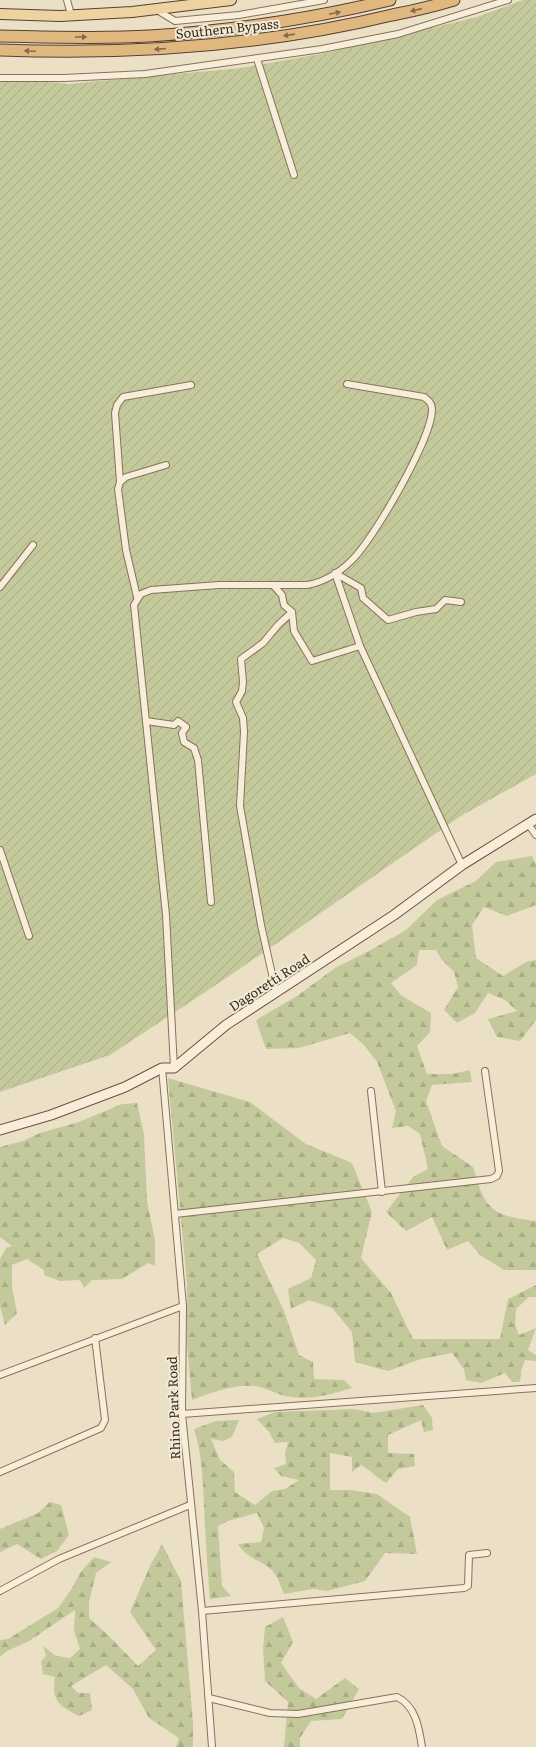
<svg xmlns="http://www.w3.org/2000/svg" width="536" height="1747" font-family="Literata,serif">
  <defs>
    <pattern id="forest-firs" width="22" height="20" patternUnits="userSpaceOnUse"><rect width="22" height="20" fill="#c4c99b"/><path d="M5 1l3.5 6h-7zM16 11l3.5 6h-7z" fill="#a9ad85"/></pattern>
    <pattern id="garden-furrows" width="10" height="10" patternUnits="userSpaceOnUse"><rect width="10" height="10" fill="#c4c99b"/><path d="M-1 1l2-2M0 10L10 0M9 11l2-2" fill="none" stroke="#a9ad85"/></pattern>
  </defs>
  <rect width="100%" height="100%" fill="#ebe0c6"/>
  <g fill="url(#forest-firs)">
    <path d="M532 856 536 864V905L507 916 484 907 472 925 476 958 503 976 526 962 536 960V1020L520 1041 497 1037 488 1019 517 1011 505 1000 488 993 475 1013 457 1023 444 1010 458 987 454 972 441 959 436 950H419L417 965 391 983 402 996 431 1013 430 1032 417 1046 427 1074H452L470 1070 472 1082 432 1085 426 1101 442 1146 473 1167C485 1209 491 1216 536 1221V1270H504L480 1255 468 1241 447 1250 432 1217 406 1231 386 1212 413 1177 428 1169 420 1134 408 1126 392 1128 396 1111 377 1062 364 1045 350 1033 299 1048 266 1049 256 1020 297 996 335 968 371 950 406 930 437 900 476 881 496 862Z"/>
    <path d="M168 1078 250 1102 306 1144 352 1163 372 1212 361 1258 391 1293 413 1339H500L508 1299 536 1285V1297H529L516 1309 515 1324 519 1335 536 1328 528 1350 536 1355V1361L525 1360 521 1371 520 1382H512L505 1373 481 1383 466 1380 464 1369 452 1353 421 1359 388 1371 355 1362 352 1332 332 1308 309 1300 291 1309 288 1289 311 1278 316 1260 299 1243 283 1238 257 1254 284 1311 299 1355 313 1362 314 1379 344 1380 352 1388C333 1394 311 1400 291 1397 279 1396 265 1387 255 1386 234 1384 212 1392 192 1400L187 1344V1284Z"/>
    <polygon points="137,1103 144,1134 147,1201 155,1241 155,1266 148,1263 122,1279 92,1280 84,1288 80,1280 60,1281 44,1275 44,1270 27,1259 12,1265 12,1287 17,1313 5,1325 0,1306 0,1259 6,1248 12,1246 0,1237 0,1147 23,1141 40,1133 79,1122 122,1104"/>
    <path d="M423 1405 432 1418 433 1430 424 1432 421 1420 388 1435V1453L414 1454 415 1466 398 1469 386 1483C377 1478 370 1470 361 1465L352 1472V1457L330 1453V1490H350L377 1494 410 1517 417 1554 385 1553 365 1581 327 1591 313 1589 284 1594C281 1588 279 1580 275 1574 265 1560 248 1561 238 1544L261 1542 264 1528 257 1513 228 1521 218 1526 222 1586 231 1596 210 1599C208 1574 206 1550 205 1525 203 1493 204 1460 194 1429L216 1421 239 1420 232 1437 223 1441 211 1439 220 1460 234 1472 235 1492 255 1505 272 1491 285 1489 299 1480 281 1476 274 1468 286 1464 285 1453 288 1442 275 1443 269 1432 257 1419 275 1412 355 1409 373 1413Z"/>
    <polygon points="50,1502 61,1505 69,1535 57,1551 41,1559 17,1544 0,1552 0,1529 38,1513"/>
    <path d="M162 1544 181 1581 193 1723V1747H176L179 1738 149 1718 133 1689 106 1665 71 1686 78 1693H90L92 1710 79 1716C59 1706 51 1701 55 1677L43 1674 41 1662 46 1656 43 1646 56 1656 70 1658 80 1649 74 1631 75 1610 29 1641 7 1651 0 1657V1640L8 1639 58 1608 71 1590 80 1573 94 1557 111 1562 96 1573 89 1602V1618L108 1635 138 1666 156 1650 130 1612 150 1566Z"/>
    <polygon points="283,1617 293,1642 281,1663 299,1688 316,1699 345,1678 359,1689 342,1719 311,1721 300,1738 300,1747 284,1747 288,1702 265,1681 263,1648 265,1627"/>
  </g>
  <polygon fill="url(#garden-furrows)" points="523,0 536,0 536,774 461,816 222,981 110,1055 0,1092 0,76 68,84 241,68 331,52 477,17"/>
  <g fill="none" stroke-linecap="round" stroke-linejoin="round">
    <g stroke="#86725d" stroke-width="8">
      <g id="minor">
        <polyline points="67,0 71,15"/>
        <polyline points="157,10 175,21 239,15 324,0"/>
        <polyline points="257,59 294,175"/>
        <polyline points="0,78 64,78 145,74 322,49 398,34 508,0"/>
        <polyline points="120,482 115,413 117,405 123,397 191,385"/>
        <polyline points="273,585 282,595 284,605 292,612 294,631 312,661 360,646"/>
        <polyline points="0,587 33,545"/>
        <polyline points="137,597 126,550 118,489 120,482 126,477 166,465"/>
        <polyline points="461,602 445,600 436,609 416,612 388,620 363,598 361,588 335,573 360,646 462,865"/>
        <polyline points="146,721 174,725 178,721 186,727 182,733 184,742 194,748 198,760 211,902"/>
        <polyline points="528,824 536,835"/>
        <polyline points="0,850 29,936"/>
        <polyline points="276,992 261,925 240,806 244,732 243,718 236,702 242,691 243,682 241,659 263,643 278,625 292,612"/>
        <polyline points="162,1068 183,1306 182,1414 202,1611 212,1747"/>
        <path d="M174 1068 166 915 134 605 141 594 151 590 219 585H307C324 582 340 572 352 560 373 540 433 437 432 409 432 403 428 400 424 397L347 384"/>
        <polyline points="371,1091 382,1192"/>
        <polyline points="175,1214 491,1179 497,1176 499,1171 485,1071"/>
        <polyline points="0,1375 183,1306"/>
        <polyline points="182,1414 536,1388"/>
        <polyline points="0,1472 101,1428 105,1420 95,1338"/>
        <polyline points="0,1591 59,1559 190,1505"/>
        <polyline points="202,1611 464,1588 468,1586 469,1555 487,1553"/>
        <path d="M209 1698 270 1713 298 1714 397 1697C416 1706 419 1728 422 1747"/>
      </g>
    </g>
    <g stroke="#675340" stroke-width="11">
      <polyline id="secondary" points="0,1130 51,1115 125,1087 162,1068 174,1068 226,1025 394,915 462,865 536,819"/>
    </g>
    <g stroke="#544031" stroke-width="12">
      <polyline id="primary" points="0,14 60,16 132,12 231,0"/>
    </g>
    <g stroke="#544031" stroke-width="13">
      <g id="trunk">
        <path d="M0 36C49 37 100 39 149 36 230 31 311 19 390 0"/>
        <path d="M0 50C131 55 264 46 392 15 413 11 434 6 454 0"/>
      </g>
    </g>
    <use href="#minor" stroke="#f7edd9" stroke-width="6"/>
    <use href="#secondary" stroke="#f7edd9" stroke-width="9"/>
    <use href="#primary" stroke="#ecd3a1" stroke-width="10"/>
    <use href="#trunk" stroke="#e0b87f" stroke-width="11"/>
  </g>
  <defs><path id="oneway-solid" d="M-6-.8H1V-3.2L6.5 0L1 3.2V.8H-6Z"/></defs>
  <g fill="#836a4b">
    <use href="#oneway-solid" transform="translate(416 10) rotate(167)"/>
    <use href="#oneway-solid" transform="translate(335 13) rotate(-12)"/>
    <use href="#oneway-solid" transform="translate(289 35) rotate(172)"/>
    <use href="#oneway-solid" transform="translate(81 37)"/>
    <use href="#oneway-solid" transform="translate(160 49) rotate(175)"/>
    <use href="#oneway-solid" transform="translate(30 51) rotate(-178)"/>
  </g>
  <g text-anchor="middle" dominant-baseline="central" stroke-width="4" stroke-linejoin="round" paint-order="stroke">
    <g font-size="13" fill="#372a20" stroke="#f3ead5">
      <text transform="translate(227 28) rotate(-6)">Southern Bypass</text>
      <text transform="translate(269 982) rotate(-33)">Dagoretti Road</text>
      <text transform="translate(173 1408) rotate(-92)">Rhino Park Road</text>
    </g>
  </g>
</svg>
